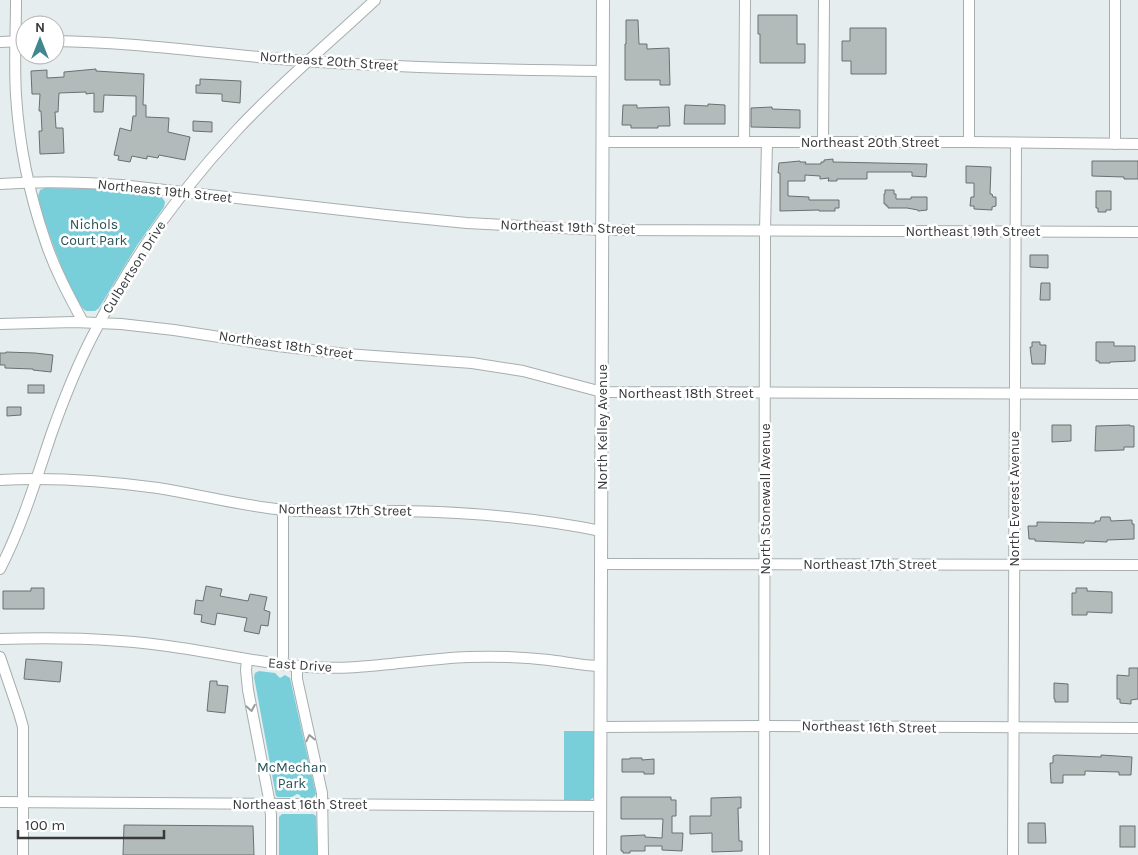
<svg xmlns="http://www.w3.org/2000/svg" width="1138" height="855" font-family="Karla,sans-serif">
  <rect width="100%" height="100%" fill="#e6edee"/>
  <g fill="#78cfda">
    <path d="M45 188 106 189 161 196 165 202 164 207 136 247 99 308 95 311H86C71 301 42 216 38 196L40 190Z"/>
    <polygon points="259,671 275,673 280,678 285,675 290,678 316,794 313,798 301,798 300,795 297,794 292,797 278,797 276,796 254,677 255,673"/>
    <polygon points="564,731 595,731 594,797 589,801 564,800"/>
    <polygon points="282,814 313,814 316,816 318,855 279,855 279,817"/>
  </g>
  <g fill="#b3baba" stroke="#6a7070">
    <polygon points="758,15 797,15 797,44 805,44 805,63 760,63 760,34 758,34"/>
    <polygon points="626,20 638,20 639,44 647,44 647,49 669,48 670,85 660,85 660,80 625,80 625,44 626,44"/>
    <polygon points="850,28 886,28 886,74 851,74 851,61 842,61 842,41 850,41"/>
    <polygon points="96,69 96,71 144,74 143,105 146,105 146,117 169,118 168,132 190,137 185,160 159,155 158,158 147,156 147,159 132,156 130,162 118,160 119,156 114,155 120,128 131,131 133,116 136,116 136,96 104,95 103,112 94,112 94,93 86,94 86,92 59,93 58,112 55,112 56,128 63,128 64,153 40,154 39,131 42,131 41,111 39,111 40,94 32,94 31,71 47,70 47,78 64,77 64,72"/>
    <polygon points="200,79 241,81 240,103 222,101 222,94 196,93 196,85 200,85"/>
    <polygon points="708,104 725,105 725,124 684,124 685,105 708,106"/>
    <polygon points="623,105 637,105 637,108 669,107 670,126 658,126 658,128 631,128 631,125 622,125"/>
    <polygon points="772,107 772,109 800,110 800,128 751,127 751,108"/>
    <polygon points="193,121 212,122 212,132 193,131"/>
    <polygon points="833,159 833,162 925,164 927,164 926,177 912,176 912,172 867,172 867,179 837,179 837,181 828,181 829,178 820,179 820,176 805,175 805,181 788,181 788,196 809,197 809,200 839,200 839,208 835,208 835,211 819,211 819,210 780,211 780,173 778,173 779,163 800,161 800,162 806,162 805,164 821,164 821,162 824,162 824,160"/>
    <polygon points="1092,161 1138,161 1138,179 1124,179 1124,177 1092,176"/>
    <polygon points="966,166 991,167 990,194 992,194 993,197 996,197 996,206 992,207 992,210 974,209 974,206 970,206 971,197 974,197 974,183 966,183"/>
    <polygon points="885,190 894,190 894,194 896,194 896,199 911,199 911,197 927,197 927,210 918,211 918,210 907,208 888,208 888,206 886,206 886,204 884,204 884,194 885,194"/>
    <polygon points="1096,191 1111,191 1111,210 1106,210 1106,212 1098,212 1098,208 1096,208"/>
    <polygon points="1030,255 1048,255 1048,268 1030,267"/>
    <polygon points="1041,283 1050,283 1050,300 1040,300"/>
    <polygon points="1032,342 1040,342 1040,345 1046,345 1045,364 1032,364 1030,347 1032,347"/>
    <polygon points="1096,342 1114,342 1114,346 1135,346 1135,361 1110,362 1110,363 1099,363 1099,361 1096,361"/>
    <polygon points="6,352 35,353 53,355 51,372 33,370 33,369 5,368 5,365 0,365 0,353 6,353"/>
    <rect x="28" y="385" width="16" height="8"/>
    <polygon points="7,407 21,407 21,415 7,416"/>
    <polygon points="1052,425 1071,425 1071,441 1052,442"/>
    <polygon points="1130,425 1130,426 1134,426 1134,447 1124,447 1124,450 1095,451 1096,426"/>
    <polygon points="1101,517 1110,517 1111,521 1132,520 1132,524 1134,524 1134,539 1107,540 1107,542 1085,541 1084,543 1035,541 1035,539 1029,539 1028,526 1037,526 1037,522 1095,523 1095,521 1100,521"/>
    <polygon points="206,586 222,589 220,596 248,601 250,594 267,597 264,610 270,612 268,626 261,625 259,634 244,631 247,618 217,613 215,625 201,622 202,615 194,614 196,600 203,601"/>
    <polygon points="31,588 44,588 44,609 3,609 3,591 31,591"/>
    <polygon points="1076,588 1087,588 1087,591 1112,592 1112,613 1087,612 1087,615 1072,615 1072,593 1076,593"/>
    <polygon points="26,659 62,662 60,682 24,679"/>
    <polygon points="1129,668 1138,668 1138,699 1131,700 1131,704 1120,703 1120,699 1117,699 1117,675 1129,676"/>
    <polygon points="210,681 217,681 217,685 228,686 225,713 207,711"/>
    <polygon points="1054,683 1068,684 1068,702 1055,702 1055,699 1054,699"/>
    <polygon points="1056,755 1101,757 1101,755 1132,757 1131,775 1119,775 1119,772 1085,771 1085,775 1063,775 1063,783 1051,783 1050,763 1053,763 1053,756"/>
    <polygon points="630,758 642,758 642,760 654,759 654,774 644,774 644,772 622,772 622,759 630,759"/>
    <polygon points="621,797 671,797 671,800 676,800 676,816 672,816 672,833 683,833 682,851 662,850 662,846 645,846 645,851 630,851 630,853 623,853 623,851 621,851 621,836 645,835 645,837 662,838 663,819 621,819"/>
    <polygon points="741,797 741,808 738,808 739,841 742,841 742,851 712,852 712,833 690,834 690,816 711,816 711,798"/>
    <polygon points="1028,823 1045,823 1046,843 1028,843"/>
    <polygon points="124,825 253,826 254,855 123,855"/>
    <rect x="1120" y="826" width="15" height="21"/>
  </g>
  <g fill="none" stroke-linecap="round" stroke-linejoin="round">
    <g stroke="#a7aeae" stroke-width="12">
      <g id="minor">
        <path d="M16 0C16 31 14 64 16 95 19 144 29 193 45 240 54 268 69 296 83 322"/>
        <path d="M55 41C135 42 213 54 293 60 396 68 499 70 603 71"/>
        <polyline points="0,42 25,41"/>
        <polyline points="603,142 969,142 1138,144"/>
        <polyline points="744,142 745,0"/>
        <polyline points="823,142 824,0"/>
        <polyline points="969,142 969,0"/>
        <polyline points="1115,144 1115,0"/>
        <path d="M0 184C40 181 81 182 121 185L386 215 467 223 540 227 603 230 1138 232"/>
        <polyline points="0,324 74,322 121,324 174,330 278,346 346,354 472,363 523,371 602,392 1138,394"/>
        <path d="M0 480C53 477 106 481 158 488 201 495 242 506 285 510 324 513 363 511 402 511 469 512 536 518 601 531"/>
        <polyline points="601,564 1138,565"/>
        <path d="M0 569C22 526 36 480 51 435 63 401 76 368 92 337 130 261 180 191 237 130 280 84 329 43 375 0"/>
        <path d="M0 639C62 637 120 638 181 648 223 654 265 664 308 667 362 671 415 659 469 657 496 656 522 657 549 660 566 662 583 666 601 666"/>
        <polyline points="0,657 19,713 23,727 23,855"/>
        <polyline points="247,660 246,670 248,690 270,804 271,816 271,855"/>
        <polyline points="282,665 283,656 283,510"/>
        <polyline points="297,666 297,679 322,793 323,855"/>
        <polyline points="601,727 765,726 1138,728"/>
        <polyline points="0,802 601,806"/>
        <polyline points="764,855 765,230 767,142"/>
        <polyline points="1013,855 1016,143"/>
      </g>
    </g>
    <g stroke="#a7aeae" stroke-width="14">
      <polyline id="tertiary" points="600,855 603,0"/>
    </g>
    <use href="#minor" stroke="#fff" stroke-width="10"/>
    <use href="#tertiary" stroke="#fff" stroke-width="12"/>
  </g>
  <defs><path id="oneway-chevron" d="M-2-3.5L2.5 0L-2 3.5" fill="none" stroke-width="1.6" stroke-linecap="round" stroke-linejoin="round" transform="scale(1.25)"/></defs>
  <g stroke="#9b9c9c">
    <use href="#oneway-chevron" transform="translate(251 708) rotate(80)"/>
    <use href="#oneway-chevron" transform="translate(310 738) rotate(-102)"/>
  </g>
  <g text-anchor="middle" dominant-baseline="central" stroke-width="5" stroke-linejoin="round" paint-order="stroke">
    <g font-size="14" fill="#37393a" stroke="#fff">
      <text transform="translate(329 61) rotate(4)">Northeast 20th Street</text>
      <text x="870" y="142">Northeast 20th Street</text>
      <text transform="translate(165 191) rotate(6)">Northeast 19th Street</text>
      <text transform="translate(568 227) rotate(2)">Northeast 19th Street</text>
      <text x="973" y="231">Northeast 19th Street</text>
      <text transform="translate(134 267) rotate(-58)">Culbertson Drive</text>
      <text transform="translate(286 345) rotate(8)">Northeast 18th Street</text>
      <text x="686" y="393">Northeast 18th Street</text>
      <text transform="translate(602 427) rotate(-90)">North Kelley Avenue</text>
      <text transform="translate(765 499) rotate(-90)">North Stonewall Avenue</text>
      <text transform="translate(1014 499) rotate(-90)">North Everest Avenue</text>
      <text transform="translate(345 510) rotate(1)">Northeast 17th Street</text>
      <text x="870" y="564">Northeast 17th Street</text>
      <text transform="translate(300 665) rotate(4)">East Drive</text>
      <text transform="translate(869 727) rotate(1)">Northeast 16th Street</text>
      <text x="300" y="804">Northeast 16th Street</text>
    </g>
    <g font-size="14" fill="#275257" stroke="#fff">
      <text x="94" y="224">Nichols<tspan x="94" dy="16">Court Park</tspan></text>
      <text x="292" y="767">McMechan<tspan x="292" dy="16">Park</tspan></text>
    </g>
  </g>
  <g transform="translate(40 40)"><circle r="24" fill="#ffffff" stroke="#afb0b0"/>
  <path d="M0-4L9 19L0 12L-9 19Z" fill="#408790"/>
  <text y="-8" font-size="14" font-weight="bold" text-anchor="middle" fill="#37393a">N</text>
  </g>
  <path d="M18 830v8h146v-8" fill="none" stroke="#37393a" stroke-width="2.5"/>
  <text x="25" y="830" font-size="15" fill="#37393a" stroke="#ffffff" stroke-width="4" paint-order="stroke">100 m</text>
</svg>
